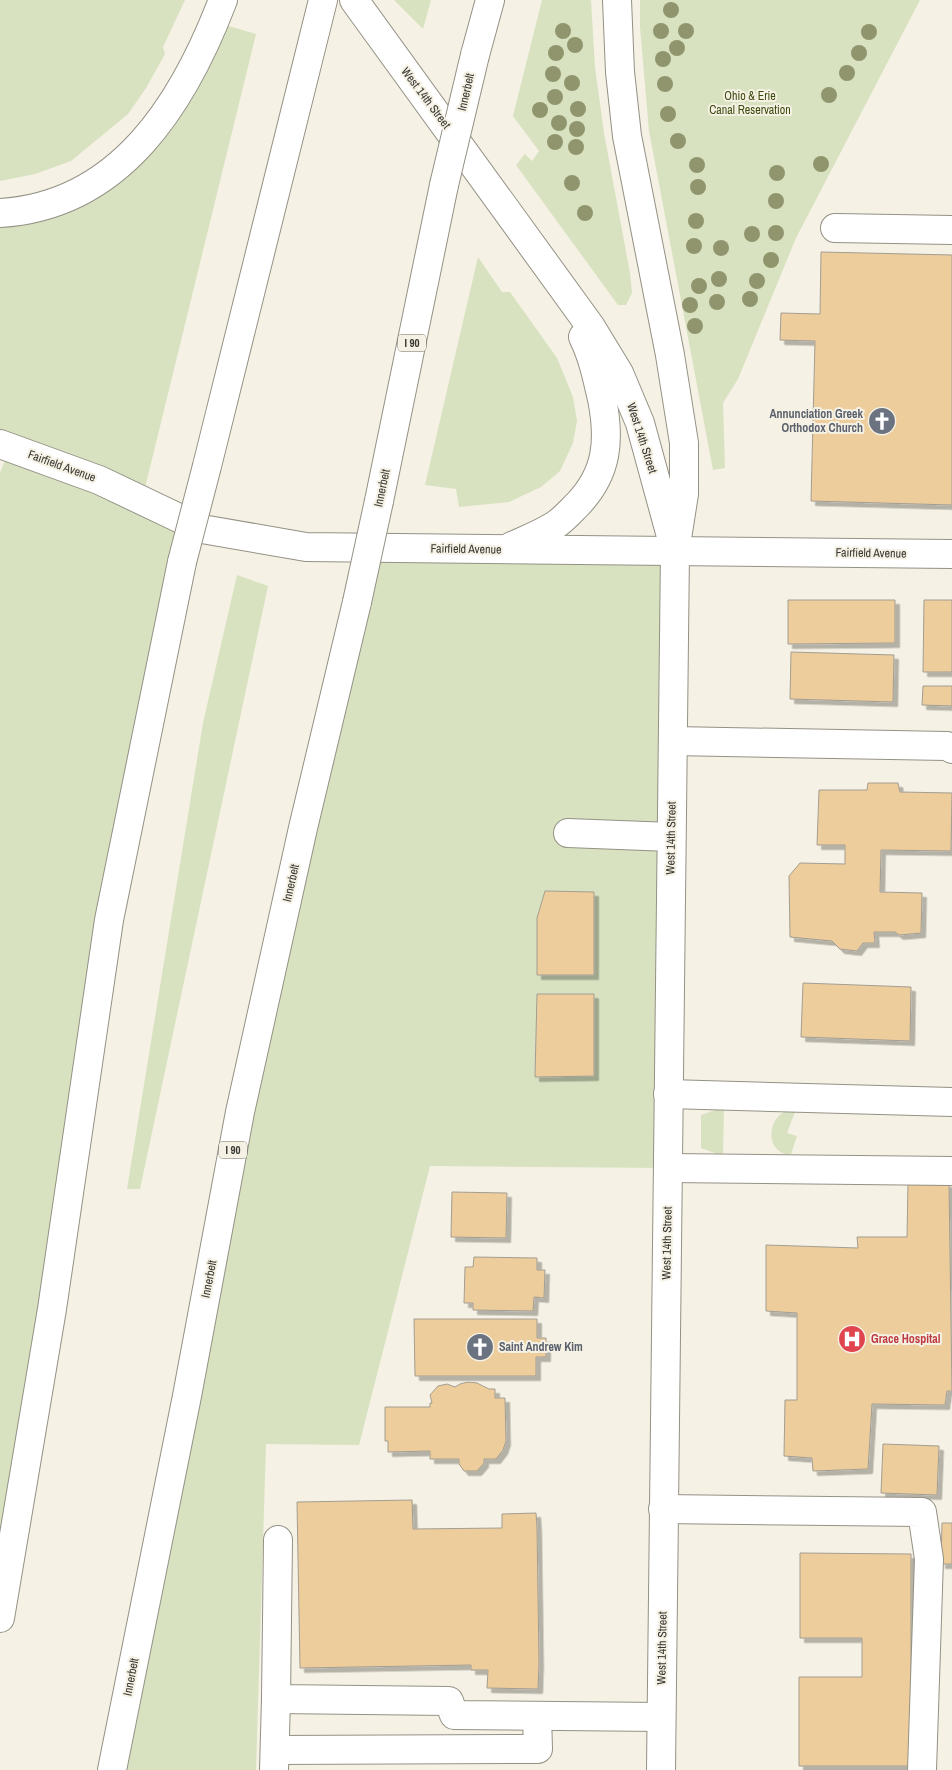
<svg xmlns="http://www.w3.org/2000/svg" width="952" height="1770" font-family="'Archivo Narrow',sans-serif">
  <defs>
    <filter id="shadow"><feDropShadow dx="4.5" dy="4.5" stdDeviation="0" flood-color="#0004"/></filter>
  </defs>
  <rect width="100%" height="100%" fill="#f5f1e4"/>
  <g fill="#d8e2c0">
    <polygon points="0,0 185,0 163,47 165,54 146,88 128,114 71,161 35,174 0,181"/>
    <polygon points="394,0 431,0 423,29"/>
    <polygon points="542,0 591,0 595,67 604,133 630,273 632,293 626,305 618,305 516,165 525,154 532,161 539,151 513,116"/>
    <polygon points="640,0 920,0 796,238 738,379 723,403 725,468 713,470 649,131 640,27"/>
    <polygon points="215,22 256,34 142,500 191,524 0,1618 0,473 10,448 0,444 0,213 119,166"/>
    <polygon points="478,257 502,292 510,292 557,358 573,397 577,421 573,443 560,471 541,487 509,502 459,507 456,489 425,485"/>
    <polygon points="368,548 675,551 668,1168 430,1166 359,1445 266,1444 256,1770 110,1770"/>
    <polygon points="237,575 268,586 140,1189 127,1189 203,723"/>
    <polygon points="724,1107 723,1156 701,1148 701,1115"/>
    <path d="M785 1112H795L787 1133 797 1136 791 1154 787 1155C783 1153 778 1151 776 1148 767 1137 772 1117 785 1112Z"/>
  </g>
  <g fill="#eccd9b" stroke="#a49d92" filter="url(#shadow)">
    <polygon points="821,252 952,255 952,505 811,501 815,341 780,340 781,313 820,314"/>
    <polygon points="788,600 895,600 895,643 788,644"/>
    <polygon points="924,600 952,600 952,672 923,672"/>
    <polygon points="791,652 894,655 893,702 790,699"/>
    <polygon points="923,686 952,686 952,706 922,705"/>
    <polygon points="868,783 898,783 900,792 952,793 951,851 881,850 880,892 922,893 921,933 899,935 895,932 874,932 875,943 863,943 857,951 840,949 832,941 790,937 789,876 800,863 845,864 845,845 817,845 819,790 867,790"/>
    <polygon points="545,891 594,892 594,975 537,975 537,918"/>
    <polygon points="803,983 911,987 910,1041 801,1037"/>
    <polygon points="537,994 594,994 594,1076 535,1077"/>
    <polygon points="908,1183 949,1183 952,1391 947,1391 945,1405 872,1404 868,1469 813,1471 812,1458 784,1456 785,1400 797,1400 797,1313 766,1311 766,1245 858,1248 857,1237 907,1237"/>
    <polygon points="452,1192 507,1193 506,1238 451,1237"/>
    <polygon points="474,1257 537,1258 537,1270 545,1270 544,1298 534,1297 533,1311 473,1310 473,1303 464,1303 465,1267 473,1267"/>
    <polygon points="414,1319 537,1319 537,1338 546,1338 546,1357 536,1357 536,1376 415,1376"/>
    <polygon points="468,1382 477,1383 489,1389 495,1389 495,1398 505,1398 506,1441 503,1450 496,1459 484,1459 484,1463 477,1471 464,1471 459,1464 459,1459 430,1459 430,1451 388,1452 388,1441 385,1441 385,1407 430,1407 430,1403 432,1403 430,1395 438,1386 447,1384 455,1387 460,1384"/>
    <polygon points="883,1444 939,1446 937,1495 881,1493"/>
    <polygon points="412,1500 413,1529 502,1528 502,1514 536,1513 537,1527 539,1663 538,1689 487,1688 488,1670 471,1670 471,1665 300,1668 297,1502"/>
    <polygon points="942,1523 952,1523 952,1564 941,1564"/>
    <polygon points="800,1553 911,1554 911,1766 799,1766 799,1677 862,1677 862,1638 800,1638"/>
  </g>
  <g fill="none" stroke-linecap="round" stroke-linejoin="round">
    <g stroke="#949185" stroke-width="30">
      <g id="minor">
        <polyline points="354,0 591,327 619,373 640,423 675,551 661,1770"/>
        <polyline points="835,228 952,230"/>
        <polyline points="0,444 99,480 202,529 306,547 952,554"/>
        <path d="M510 547C525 540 541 534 555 525 563 520 570 512 577 505 608 473 610 440 602 399 597 378 593 357 583 337"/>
        <polyline points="673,741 947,746 952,749"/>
        <polyline points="568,833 671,837"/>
        <polyline points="668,1094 952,1102"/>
        <polyline points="668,1168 952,1171"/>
        <polyline points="663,1509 922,1512 929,1559 922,1770"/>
        <polyline points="278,1540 276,1699 449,1701 454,1715 661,1717"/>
        <polyline points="275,1750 538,1749 537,1716"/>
        <polyline points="274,1770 276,1699"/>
      </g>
    </g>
    <g stroke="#949185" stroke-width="30">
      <g id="highway">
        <polyline points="617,0 620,72 627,136 670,355 684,443 684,494 675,551"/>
        <polyline points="475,55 490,0"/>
        <path d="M0 213C121 206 184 102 223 0"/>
        <polyline points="207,466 323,0"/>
        <polyline points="379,501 444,185"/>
        <polyline points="0,1618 52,1309 109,920 182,562"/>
        <polyline points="112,1770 187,1396 240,1112 303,828 357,602"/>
      </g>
    </g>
    <use href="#minor" stroke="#fff" stroke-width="28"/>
    <use href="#highway" stroke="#fff" stroke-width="28"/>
    <g stroke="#949185" stroke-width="30" stroke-linecap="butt">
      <g id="highway-bridge">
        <polyline points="444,185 475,55"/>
        <polyline points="182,562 207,466"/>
        <polyline points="357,602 379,501"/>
      </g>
    </g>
    <use href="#highway-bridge" stroke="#fff" stroke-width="28"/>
  </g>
  <g fill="#90956e">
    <circle cx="671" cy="10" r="8"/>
    <circle cx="563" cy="31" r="8"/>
    <circle cx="661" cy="31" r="8"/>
    <circle cx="686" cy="31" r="8"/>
    <circle cx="869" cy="32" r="8"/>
    <circle cx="575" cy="45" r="8"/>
    <circle cx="677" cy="48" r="8"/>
    <circle cx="556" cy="53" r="8"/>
    <circle cx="859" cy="53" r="8"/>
    <circle cx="663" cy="59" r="8"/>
    <circle cx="847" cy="73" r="8"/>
    <circle cx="553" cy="74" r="8"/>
    <circle cx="572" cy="83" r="8"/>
    <circle cx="665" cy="84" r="8"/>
    <circle cx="829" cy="95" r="8"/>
    <circle cx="555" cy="97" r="8"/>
    <circle cx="578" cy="109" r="8"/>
    <circle cx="540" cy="110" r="8"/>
    <circle cx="668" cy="114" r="8"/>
    <circle cx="559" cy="123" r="8"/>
    <circle cx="577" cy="129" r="8"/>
    <circle cx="678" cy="141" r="8"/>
    <circle cx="555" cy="142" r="8"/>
    <circle cx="576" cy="147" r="8"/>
    <circle cx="821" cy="164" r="8"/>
    <circle cx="697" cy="165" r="8"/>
    <circle cx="777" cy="173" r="8"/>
    <circle cx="572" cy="183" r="8"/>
    <circle cx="698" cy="187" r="8"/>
    <circle cx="776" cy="201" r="8"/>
    <circle cx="585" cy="213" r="8"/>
    <circle cx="696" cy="221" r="8"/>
    <circle cx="776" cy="233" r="8"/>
    <circle cx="752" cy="234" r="8"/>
    <circle cx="694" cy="246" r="8"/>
    <circle cx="721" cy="248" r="8"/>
    <circle cx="771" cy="260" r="8"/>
    <circle cx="719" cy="279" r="8"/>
    <circle cx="757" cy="281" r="8"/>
    <circle cx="699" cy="286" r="8"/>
    <circle cx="750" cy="299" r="8"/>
    <circle cx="717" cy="302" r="8"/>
    <circle cx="690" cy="305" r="8"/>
    <circle cx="695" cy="326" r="8"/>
  </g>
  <defs>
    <g id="church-disc" transform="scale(1.4375)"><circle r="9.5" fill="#6b7280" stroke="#f5f1e4"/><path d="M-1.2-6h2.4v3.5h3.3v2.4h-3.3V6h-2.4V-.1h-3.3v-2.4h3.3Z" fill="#fff"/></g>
    <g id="hospital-disc" transform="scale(1.4375)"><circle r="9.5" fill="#e0444e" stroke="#f5f1e4"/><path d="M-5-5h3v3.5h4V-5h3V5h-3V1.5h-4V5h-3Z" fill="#fff"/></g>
  </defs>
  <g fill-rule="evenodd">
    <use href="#church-disc" x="882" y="421"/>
    <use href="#hospital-disc" x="852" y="1339"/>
    <use href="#church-disc" x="480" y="1347"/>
  </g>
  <g text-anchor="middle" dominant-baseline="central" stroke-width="4" stroke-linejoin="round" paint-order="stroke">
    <g fill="#f5f1e4" stroke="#716f67" stroke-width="1">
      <rect x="398" y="334.5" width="28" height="17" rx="4"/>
      <rect x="219" y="1141.5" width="28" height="17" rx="4"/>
    </g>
    <g font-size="11" font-weight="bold" fill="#383732">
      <text x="412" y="343">I 90</text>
      <text x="233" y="1150">I 90</text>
    </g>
    <g font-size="12" fill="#383732" stroke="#f5f1e4">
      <text transform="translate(466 92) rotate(-77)">Innerbelt</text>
      <text transform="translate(426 98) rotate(53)">West 14th Street</text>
      <text transform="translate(642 438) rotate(72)">West 14th Street</text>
      <text transform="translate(62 466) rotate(20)">Fairfield Avenue</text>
      <text transform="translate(382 488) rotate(-78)">Innerbelt</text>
      <text transform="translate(466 549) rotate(1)">Fairfield Avenue</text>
      <text transform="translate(871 553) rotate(1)">Fairfield Avenue</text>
      <text transform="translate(671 838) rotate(-89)">West 14th Street</text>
      <text transform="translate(291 883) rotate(-77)">Innerbelt</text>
      <text transform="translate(667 1243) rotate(-89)">West 14th Street</text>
      <text transform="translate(209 1279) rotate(-79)">Innerbelt</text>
      <text transform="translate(662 1648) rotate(-89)">West 14th Street</text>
      <text transform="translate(131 1677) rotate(-79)">Innerbelt</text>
    </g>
    <g font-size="12" fill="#3d4a0d" stroke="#f5f1e4">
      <text x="750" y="96">Ohio &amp; Erie<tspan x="750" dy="14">Canal Reservation</tspan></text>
    </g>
    <g font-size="12" font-weight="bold" fill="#5b616d" stroke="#f5f1e4" text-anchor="end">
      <text x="863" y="414">Annunciation Greek<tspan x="863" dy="14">Orthodox Church</tspan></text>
      <text x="499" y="1347" text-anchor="start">Saint Andrew Kim</text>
    </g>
    <g font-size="12" font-weight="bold" fill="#be3a42" stroke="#f5f1e4" text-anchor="start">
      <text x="871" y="1339">Grace Hospital</text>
    </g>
  </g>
</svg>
